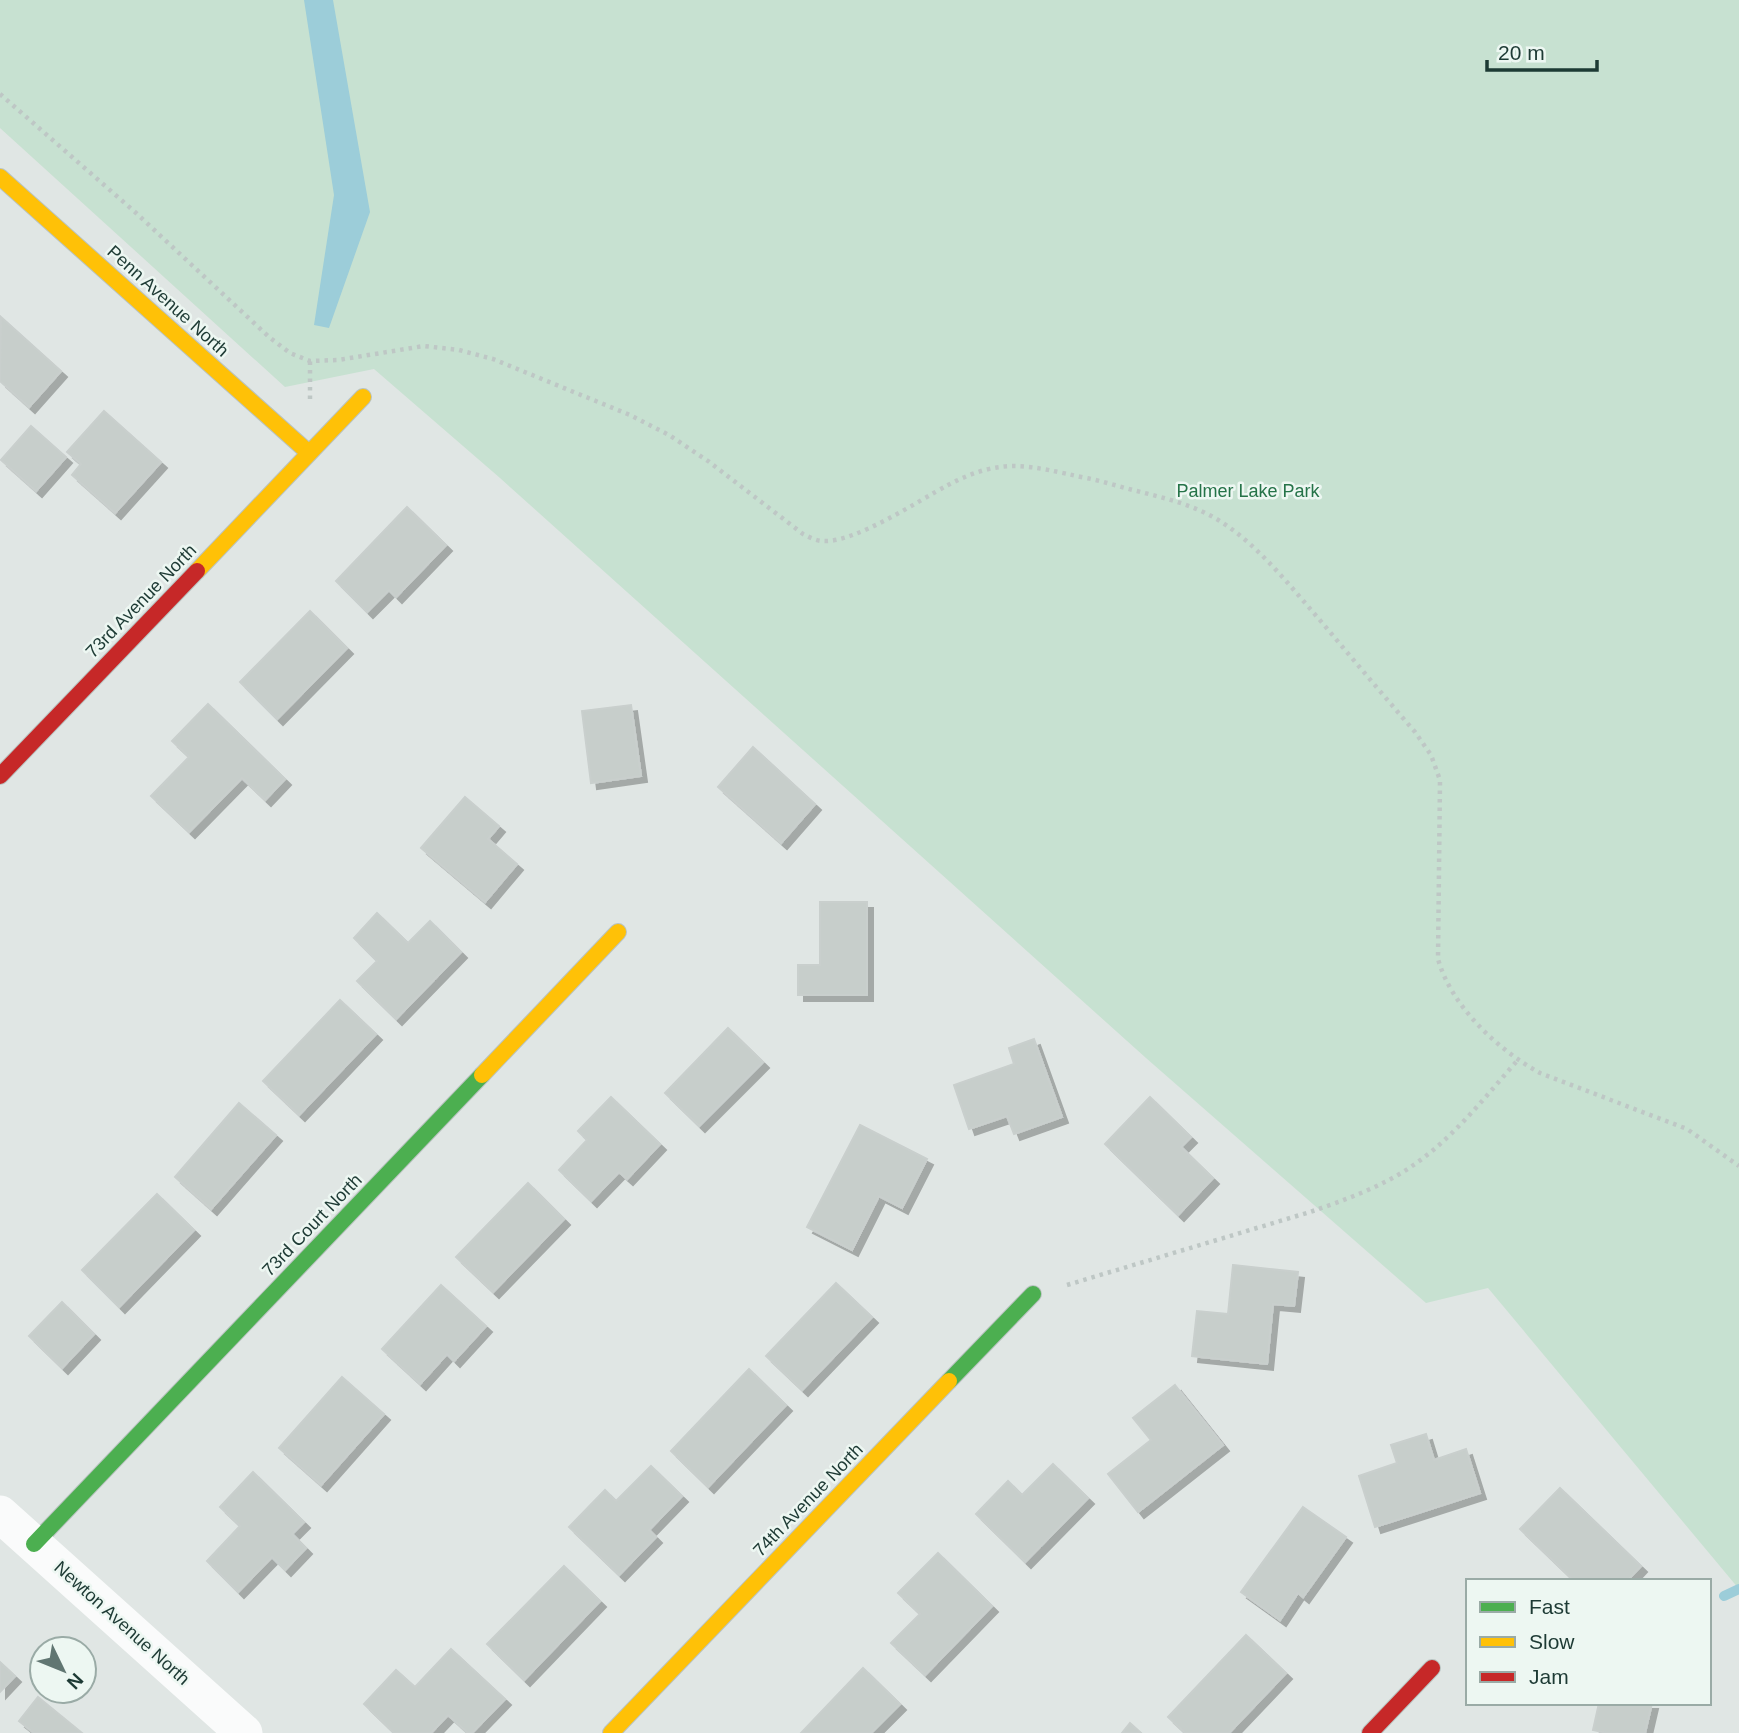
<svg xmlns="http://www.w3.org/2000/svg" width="1739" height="1733" font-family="Helvetica,sans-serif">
  <defs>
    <filter id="shadow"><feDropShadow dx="6" dy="6" stdDeviation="0" flood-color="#0004"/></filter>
  </defs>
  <rect width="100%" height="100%" fill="#e0e6e4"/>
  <polygon fill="#c7e1d1" points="0,0 1739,0 1739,1589 1488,1288 1426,1303 1146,1058 500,478 374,369 285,387 0,128"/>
  <polygon fill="#9ccdd9" points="304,0 333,0 370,212 329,328 314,325 334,195"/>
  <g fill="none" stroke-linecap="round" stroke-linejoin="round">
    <polyline stroke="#9ccdd9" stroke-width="10" points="1724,1596 1739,1589"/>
  </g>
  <g fill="#c7cecb" stroke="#c9cfcd" stroke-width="2" filter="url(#shadow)">
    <polygon points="1,317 61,371 29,407 0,381"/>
    <polygon points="104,411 161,462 115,513 72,475 81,464 67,452"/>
    <polygon points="31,426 66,457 36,491 1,460"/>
    <polygon points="407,507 446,545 396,597 389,590 367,612 336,581"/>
    <polygon points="310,611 347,648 277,719 240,682"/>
    <polygon points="208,704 285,779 265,800 242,778 189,832 151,796 189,757 172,741"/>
    <polygon points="631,705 641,776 591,783 582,711"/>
    <polygon points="753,747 815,804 781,843 718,787"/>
    <polygon points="465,797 499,826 488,839 517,864 485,902 421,848"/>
    <polygon points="820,902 867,902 867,995 798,995 798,965 820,965"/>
    <polygon points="377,913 408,943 430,921 461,952 396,1019 357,981 377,961 354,938"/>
    <polygon points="340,1000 376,1034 299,1115 263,1081"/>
    <polygon points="728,1028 763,1062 699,1126 665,1093"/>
    <polygon points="1034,1039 1062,1117 1014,1134 1007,1116 969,1129 954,1085 1014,1064 1009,1048"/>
    <polygon points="611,1097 660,1144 627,1179 619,1172 591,1201 559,1170 587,1140 578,1131"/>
    <polygon points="1150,1097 1191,1137 1181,1147 1213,1178 1178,1215 1105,1144"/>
    <polygon points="239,1103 276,1135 211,1209 175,1177"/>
    <polygon points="860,1125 927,1159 902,1208 879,1196 852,1250 807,1227"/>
    <polygon points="528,1183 564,1219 493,1292 456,1257"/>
    <polygon points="157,1194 194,1230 119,1307 82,1270"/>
    <polygon points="1233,1265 1298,1272 1294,1306 1273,1304 1267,1364 1192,1356 1197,1311 1228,1314"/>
    <polygon points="836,1283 872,1317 802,1390 766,1356"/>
    <polygon points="441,1285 486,1326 454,1361 447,1354 420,1384 382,1349"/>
    <polygon points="62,1302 94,1334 62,1368 29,1336"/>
    <polygon points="749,1369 786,1405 708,1487 671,1451"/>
    <polygon points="342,1377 384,1414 321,1485 279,1448"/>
    <polygon points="1175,1385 1223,1445 1138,1512 1108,1474 1151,1440 1133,1418"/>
    <polygon points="1426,1434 1434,1460 1466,1449 1480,1493 1375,1527 1359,1476 1397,1463 1391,1445"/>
    <polygon points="1053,1464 1088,1498 1025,1562 976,1514 1008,1481 1022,1495"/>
    <polygon points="651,1466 682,1496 649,1530 656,1537 619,1575 569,1527 605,1490 616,1501"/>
    <polygon points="253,1472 304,1522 292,1534 306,1548 285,1570 272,1557 238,1592 207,1561 240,1526 220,1507"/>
    <polygon points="1560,1488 1641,1566 1627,1581 1574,1581 1520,1529"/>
    <polygon points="1303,1507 1346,1537 1303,1597 1298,1593 1280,1620 1241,1592"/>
    <polygon points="938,1553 992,1606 925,1675 891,1643 920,1614 898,1593"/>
    <polygon points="564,1566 600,1601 524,1680 487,1644"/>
    <polygon points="1246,1635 1286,1673 1229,1733 1185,1733 1168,1717"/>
    <polygon points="451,1649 505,1699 472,1733 468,1733 448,1715 431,1733 394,1733 364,1704 396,1670 415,1687"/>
    <polygon points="0,1662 15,1676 0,1692"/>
    <polygon points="863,1668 900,1704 871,1733 801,1733"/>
    <polygon points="38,1697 82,1733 34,1733 19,1721"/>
    <polygon points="1599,1703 1652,1703 1645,1733 1607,1733 1593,1730"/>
    <polygon points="1130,1723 1141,1733 1122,1733"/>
  </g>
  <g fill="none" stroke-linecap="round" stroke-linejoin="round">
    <g stroke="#b9c3c0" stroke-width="18">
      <g id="fast">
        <polyline points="949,1381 1033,1294"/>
        <polyline points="34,1544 482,1075"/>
      </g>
    </g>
    <g stroke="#b9c3c0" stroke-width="18">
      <g id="slow">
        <polyline points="0,177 309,453"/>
        <polyline points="197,571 363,397"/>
        <polyline points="482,1075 618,932"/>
        <polyline points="611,1733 949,1381"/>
      </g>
    </g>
    <g stroke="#b9c3c0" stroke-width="18">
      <g id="jam">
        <polyline points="0,776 197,571"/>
        <polyline points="1370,1733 1432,1668"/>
      </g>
    </g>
    <g stroke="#bec7c5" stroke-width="4.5" stroke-dasharray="3.5 5" stroke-linecap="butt">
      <path d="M0 94 135 212 269 337 290 353 310 361 338 360 424 346 459 350 493 359 630 415 669 435 708 461 803 534C809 537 816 541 823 541 855 543 918 501 948 485 1003 456 1029 466 1086 478 1103 481 1120 487 1137 491 1168 499 1199 506 1226 525 1262 550 1290 586 1319 619 1351 657 1383 695 1415 732L1431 755 1440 780 1438 959C1451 1006 1498 1050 1540 1073L1687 1129 1739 1166"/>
      <polyline points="310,399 310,361"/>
      <path d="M1067 1285 1310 1212C1342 1201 1381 1187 1409 1168 1452 1140 1484 1098 1517 1061"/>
    </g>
    <polyline stroke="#fafbfb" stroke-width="37" points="0,1514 244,1733"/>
    <use href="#fast" stroke="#4caf50" stroke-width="16"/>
    <use href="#slow" stroke="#ffc107" stroke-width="16"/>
    <use href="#jam" stroke="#c62828" stroke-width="16"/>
  </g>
  <g text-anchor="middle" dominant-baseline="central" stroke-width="5" stroke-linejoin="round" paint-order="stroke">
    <g font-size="18" fill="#1d3a34" stroke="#edf7f2">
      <text transform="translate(168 301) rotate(42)">Penn Avenue North</text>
      <text transform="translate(141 601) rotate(-46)">73rd Avenue North</text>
      <text transform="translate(312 1225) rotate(-46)">73rd Court North</text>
      <text transform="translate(808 1500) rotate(-46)">74th Avenue North</text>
      <text transform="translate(122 1623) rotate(42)">Newton Avenue North</text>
    </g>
    <g font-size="18" fill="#257348" stroke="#edf7f2">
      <text x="1248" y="491">Palmer Lake Park</text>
    </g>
  </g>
  <rect x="1466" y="1579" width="245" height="126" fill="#edf7f2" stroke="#9aaba6" stroke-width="2"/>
  <rect x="1480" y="1602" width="35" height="10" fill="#4caf50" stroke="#9aaba6" stroke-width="2"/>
  <text x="1529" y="1614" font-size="21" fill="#1d3a34">Fast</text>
  <rect x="1480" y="1637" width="35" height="10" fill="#ffc107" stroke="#9aaba6" stroke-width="2"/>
  <text x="1529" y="1649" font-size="21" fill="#1d3a34">Slow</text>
  <rect x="1480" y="1672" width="35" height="10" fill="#c62828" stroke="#9aaba6" stroke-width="2"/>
  <text x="1529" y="1684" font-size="21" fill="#1d3a34">Jam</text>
  <g transform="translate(63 1670) rotate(133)"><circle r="33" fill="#edf7f2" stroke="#9aaba6" stroke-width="2"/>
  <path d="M0-5L12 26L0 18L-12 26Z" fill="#617672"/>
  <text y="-10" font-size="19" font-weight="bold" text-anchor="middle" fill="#1d3a34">N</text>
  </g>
  <path d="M1487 60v10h110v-10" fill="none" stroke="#1d3a34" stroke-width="3.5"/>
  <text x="1498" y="60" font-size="21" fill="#1d3a34" stroke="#edf7f2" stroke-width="5" paint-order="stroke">20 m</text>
</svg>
